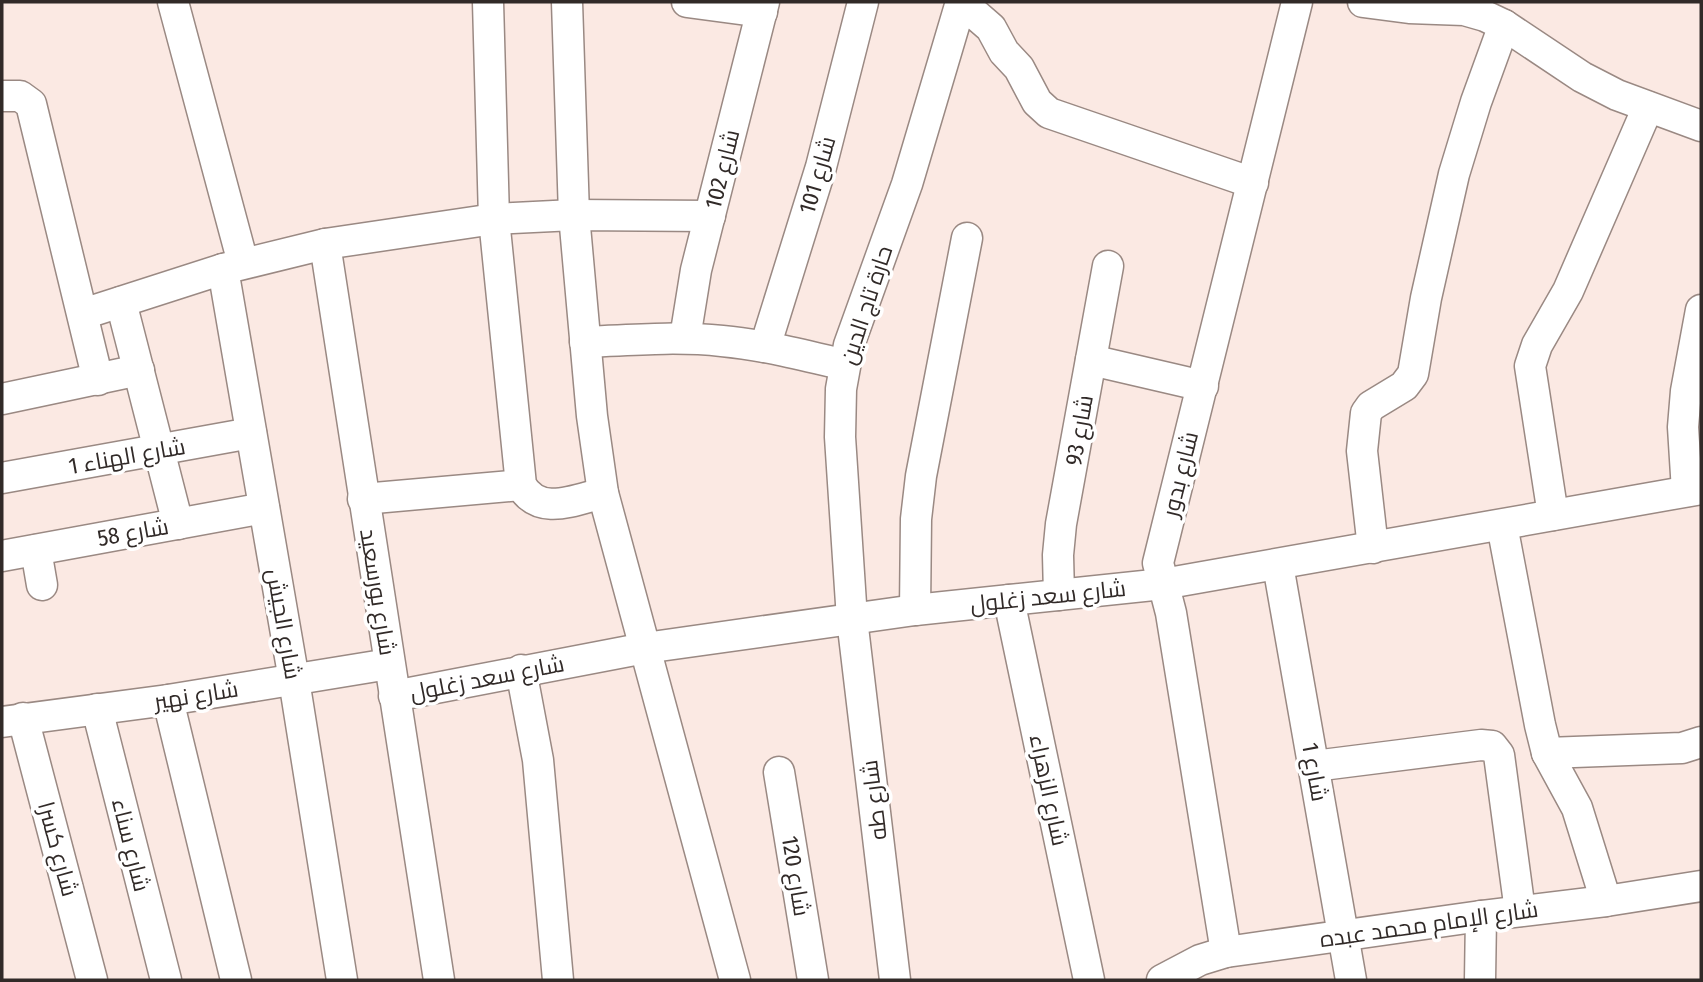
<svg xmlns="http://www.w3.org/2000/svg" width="1703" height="982" font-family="'Fira Sans Condensed',Cairo,sans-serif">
  <rect width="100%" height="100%" fill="#fbe9e3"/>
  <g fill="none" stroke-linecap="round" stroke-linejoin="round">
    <g stroke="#9a8983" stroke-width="33">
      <g id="minor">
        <polyline points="173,2 243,263"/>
        <path d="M488 2 494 219 521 485C539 517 574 500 603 493"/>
        <polyline points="567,2 574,215 592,416 603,493 735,980"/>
        <polyline points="687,2 762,12"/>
        <polyline points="1363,2 1409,8 1464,10 1485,16 1504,25 1582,77 1617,95 1701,126"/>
        <polyline points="2,96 20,96 31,104 98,380"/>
        <polyline points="325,244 439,980"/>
        <polyline points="223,269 294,680 342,980"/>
        <polyline points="121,302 178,524"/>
        <polyline points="83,314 223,269 325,244 494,219 574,215 710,216"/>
        <polyline points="685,338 696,270 764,2"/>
        <path d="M585 342C630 340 676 336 722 341 763 345 804 355 845 365"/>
        <polyline points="765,347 821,167 863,2"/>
        <polyline points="1091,360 1203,386"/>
        <polyline points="2,399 139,370"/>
        <polyline points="2,478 251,433"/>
        <polyline points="1687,491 1683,427 1686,391 1701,310"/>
        <polyline points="363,499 521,485"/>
        <polyline points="1553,515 1530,366 1537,345 1568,291 1648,107"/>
        <polyline points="1502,525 1540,725 1547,753 1577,808 1606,901"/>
        <polyline points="1373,548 1362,451 1366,413 1371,406 1404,386 1413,374 1426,298 1454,174 1476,102 1504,25"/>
        <polyline points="36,550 42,585"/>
        <polyline points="2,556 264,508"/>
        <polyline points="1278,565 1351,980"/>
        <polyline points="1059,595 1058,555 1061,524 1108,266"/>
        <polyline points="1009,600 1089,980"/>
        <polyline points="915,610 916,519 921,476 967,238"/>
        <polyline points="521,670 538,760 558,980"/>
        <polyline points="394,696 645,648 915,610 1163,584 1701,489"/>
        <polyline points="168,700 236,980"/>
        <polyline points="97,709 166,980"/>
        <polyline points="23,718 92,980"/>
        <polyline points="2,722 168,700 389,664"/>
        <polyline points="1547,753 1682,748 1701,742"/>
        <polyline points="1314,766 1481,745 1492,746 1499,755 1520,911"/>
        <polyline points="779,772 813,980"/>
        <polyline points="1226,952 1171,613 1158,563 1297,2"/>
        <polyline points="895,980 852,619 840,437 841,389 849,345 907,184 961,2 991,28 1004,52 1019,68 1037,102 1049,113 1253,183"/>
        <polyline points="1162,980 1200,960 1226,952 1481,916 1606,901 1701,886"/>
        <polyline points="1480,980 1481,916"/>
      </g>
    </g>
    <use href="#minor" stroke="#fff" stroke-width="30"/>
  </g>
  <g text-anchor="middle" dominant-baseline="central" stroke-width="7" stroke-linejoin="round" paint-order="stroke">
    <g font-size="23" fill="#312a28" stroke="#fff">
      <text transform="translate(722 169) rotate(-76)">شارع 102</text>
      <text transform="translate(817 175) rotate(-74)">شارع 101</text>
      <text transform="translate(866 305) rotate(-72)">حارة تاج الدين</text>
      <text transform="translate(1079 430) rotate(-80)">شارع 93</text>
      <text transform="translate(127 456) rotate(-10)">شارع الهناء 1</text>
      <text transform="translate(1180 474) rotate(-76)">شارع بدور</text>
      <text transform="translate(133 532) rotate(-10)">شارع 58</text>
      <text transform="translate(378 592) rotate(81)">شارع بورسعيد</text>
      <text transform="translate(1048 596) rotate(-6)">شارع سعد زغلول</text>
      <text transform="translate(284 624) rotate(80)">شارع الجيش</text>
      <text transform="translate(487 678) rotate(-11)">شارع سعد زغلول</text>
      <text transform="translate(196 695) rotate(-9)">شارع نهير</text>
      <text transform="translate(1315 772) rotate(80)">شارع 1</text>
      <text transform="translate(1049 790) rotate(78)">شارع الزهراء</text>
      <text transform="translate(874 800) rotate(-97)">شارع طه</text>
      <text transform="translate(131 845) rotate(76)">شارع سناء</text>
      <text transform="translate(58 849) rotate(75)">شارع كسرا</text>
      <text transform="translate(796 876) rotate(81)">شارع 120</text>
      <text transform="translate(1429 924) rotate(-8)">شارع الإمام محمد عبده</text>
    </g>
  </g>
  <rect width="1703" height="982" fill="none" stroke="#312a28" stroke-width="7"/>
</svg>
